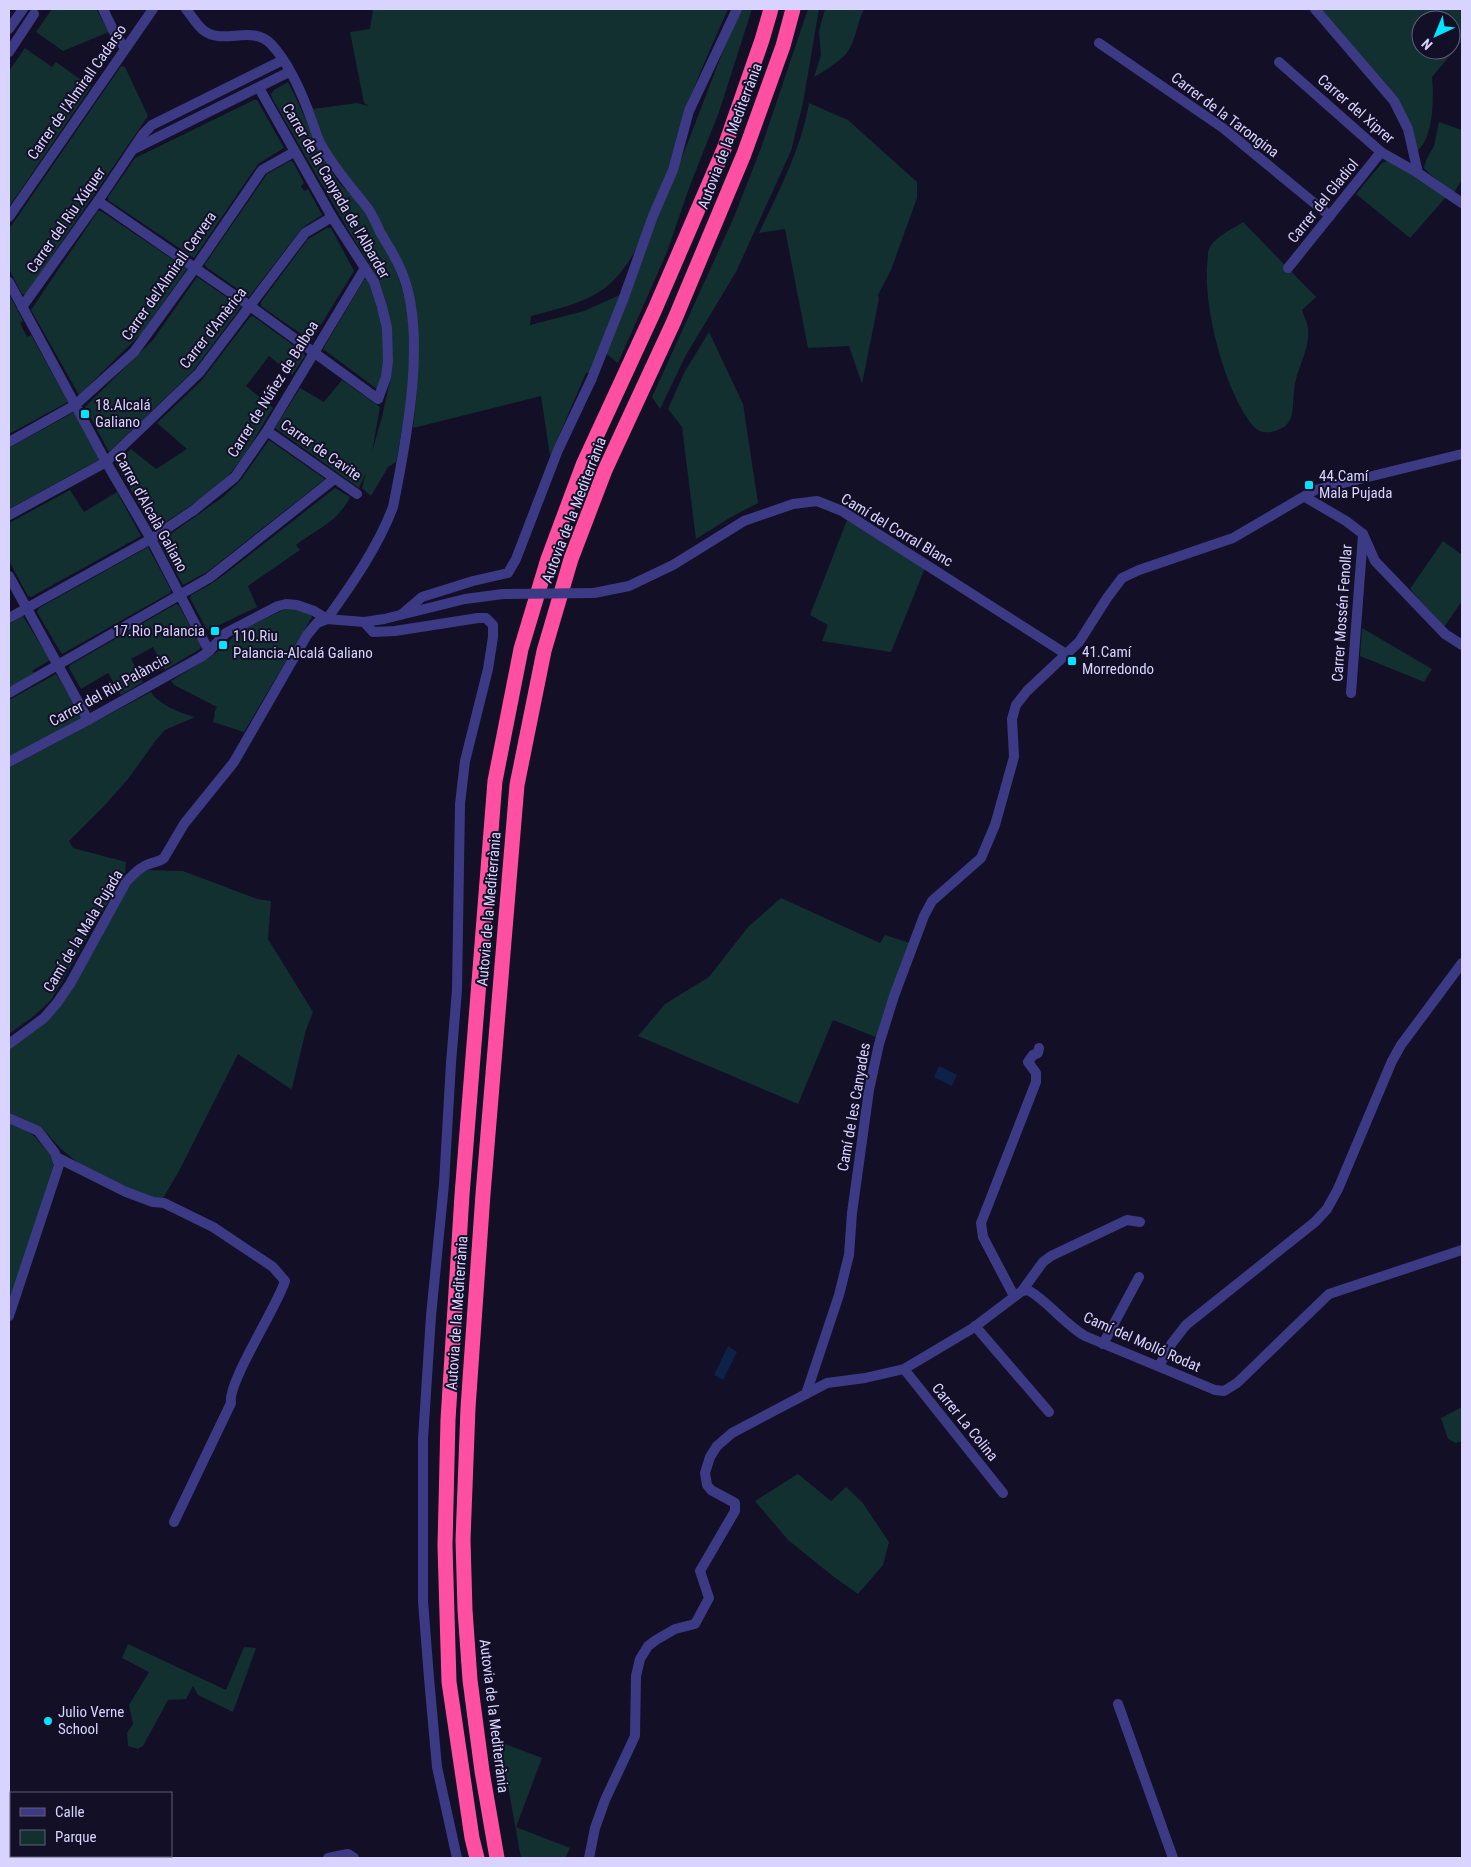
<svg xmlns="http://www.w3.org/2000/svg" width="1471" height="1867" font-family="'Roboto Condensed',sans-serif">
  <rect width="100%" height="100%" fill="#130f26"/>
  <g fill="#12302f" fill-rule="evenodd">
    <polygon points="52,9 96,9 109,32 63,51 36,32"/>
    <path d="M373 9H728C714 41 699 73 687 107 669 160 650 253 605 288 583 304 556 309 531 316L530 325 584 311 622 294 590 372 586 373 550 456 541 396 413 428 417 391V316L412 290 327 150 313 109 357 103 369 106 364 103 350 32 370 29Z"/>
    <polygon points="739,9 752,9 719,112 689,188 667,252 618,363 603,351 690,137"/>
    <polygon points="808,9 819,9 803,103 791,151 736,272 686,355 660,409 652,397 734,217 761,148"/>
    <path d="M825 9H864C857 23 856 41 846 54 841 60 822 73 814 77L821 55 819 31Z"/>
    <path d="M1320 9H1462V41L1432 77C1434 96 1434 138 1417 151L1412 128ZM1421 20H1451V50H1421Z"/>
    <polygon points="25,48 52,67 56,62 91,87 9,207 9,71"/>
    <polygon points="121,66 125,67 148,116 26,294 22,294 9,269 9,229"/>
    <path d="M288 82C305 114 316 150 337 180 343 189 354 195 360 205 376 231 394 260 402 289 419 343 406 408 396 462L388 467 371 496 362 488 366 472 359 488 275 428 300 388 324 402 342 380 380 407 372 452 382 417 391 376 387 308 373 270 347 228 272 98 271 94 274 90Z"/>
    <polygon points="254,100 257,100 284,148 258,164 194,258 108,200 108,197 135,158"/>
    <path d="M809 103 848 120 917 182V198L891 270 878 295 879 299 862 384 849 346 808 348 785 229 759 233C779 191 801 149 809 103Z"/>
    <polygon points="1439,122 1462,130 1462,179 1454,193 1431,175 1424,168 1426,160 1434,146"/>
    <polygon points="290,161 293,162 304,183 301,186 304,191 308,189 322,215 302,228 249,297 206,267 205,264 267,174"/>
    <polygon points="1387,161 1407,170 1446,197 1410,238 1356,194 1382,163"/>
    <polygon points="98,211 101,211 187,269 141,334 79,395 31,310"/>
    <path d="M1243 222 1316 297 1302 310C1304 316 1307 322 1308 328 1311 349 1295 370 1294 391 1292 411 1296 427 1271 432 1265 433 1259 432 1254 427 1225 393 1204 310 1207 266 1208 260 1207 252 1210 247 1216 236 1233 229 1243 222Z"/>
    <polygon points="327,228 331,228 354,271 311,341 261,306 261,302 308,239"/>
    <polygon points="197,277 241,307 193,371 109,452 85,407 153,340"/>
    <polygon points="368,279 384,329 384,380 377,389 323,349 364,280"/>
    <polygon points="9,294 23,321 20,323 27,337 31,335 68,402 9,434"/>
    <path d="M253 316 304 353 305 356 292 375 269 356 246 386 273 408C259 430 246 456 228 476 208 497 179 512 156 529L152 528 116 463 131 449 156 469 187 449 157 423 201 381 250 317Z"/>
    <polygon points="709,332 743,404 758,503 731,517 696,539 682,427 668,409 684,373"/>
    <polygon points="74,412 100,459 9,509 9,448"/>
    <polygon points="269,440 325,479 207,572 183,585 159,542 223,497 240,481"/>
    <path d="M335 488 350 497C337 523 318 528 296 545L300 550 248 586 257 607 209 630 206 628 190 598 191 595 211 584 229 571Z"/>
    <polygon points="70,490 84,512 117,492 141,536 31,597 28,596 9,561 9,523"/>
    <polygon points="847,520 925,568 891,652 822,641 828,625 810,615"/>
    <polygon points="1443,541 1462,555 1462,601 1444,627 1410,589"/>
    <polygon points="148,547 171,590 170,593 62,654 61,653 37,612 39,608"/>
    <polygon points="176,604 179,606 201,646 200,649 165,670 153,647 131,659 143,682 121,695 108,673 81,689 69,668 70,665"/>
    <polygon points="291,608 311,613 312,617 244,732 213,722 215,714 214,713 217,707 174,685 171,681 216,653 241,630 281,611"/>
    <polygon points="23,616 50,660 32,671 36,675 9,687 9,624"/>
    <polygon points="1362,628 1432,669 1424,682 1360,656"/>
    <polygon points="56,674 82,717 9,759 9,700"/>
    <path d="M151 692C159 705 180 713 195 717L165 730 156 740 128 779 106 804 69 841 73 848 126 862 125 873 51 1000 35 1015 9 1034V768Z"/>
    <polygon points="148,870 183,871 257,899 271,901 268,939 313,1012 306,1030 292,1088 291,1089 238,1054 179,1171 162,1200 153,1199 93,1175 61,1149 42,1128 9,1112 9,1050 37,1029 132,879 141,872"/>
    <polygon points="781,898 880,943 885,935 910,943 878,1038 833,1020 798,1104 638,1036 665,1004 709,977 748,927"/>
    <polygon points="9,1119 34,1136 55,1160 9,1305"/>
    <polygon points="1462,1407 1462,1441 1456,1443 1448,1439 1441,1418"/>
    <polygon points="798,1474 831,1501 846,1487 862,1502 889,1542 883,1565 858,1594 834,1577 788,1540 755,1501"/>
    <polygon points="128,1644 226,1690 244,1647 256,1648 233,1712 198,1695 193,1686 186,1699 168,1700 143,1746 138,1749 128,1746 127,1733 133,1724 129,1705 149,1672 122,1658"/>
    <polygon points="500,1742 542,1758 516,1827 570,1848 565,1858 521,1858"/>
  </g>
  <g fill="#0c2248">
    <polygon points="939,1066 957,1075 952,1086 934,1077"/>
    <polygon points="728,1346 737,1352 723,1380 714,1375"/>
  </g>
  <g fill="none" stroke-linecap="round" stroke-linejoin="round">
    <g stroke="#3d3a85" stroke-width="10">
      <polyline points="103,9 116,36 125,48"/>
      <path d="M186 9C191 15 196 24 203 30 222 46 252 24 271 44 289 63 304 98 313 124 316 132 318 141 323 148 335 169 351 187 366 206 372 213 376 223 380 232 387 244 395 256 400 268 429 330 406 442 393 507 378 547 352 584 327 619"/>
      <polyline points="1315,9 1394,101 1408,129 1418,173 1462,203"/>
      <polyline points="9,29 23,9"/>
      <polyline points="1099,43 1223,128 1330,216"/>
      <polyline points="9,52 34,14"/>
      <polyline points="1279,62 1381,152 1418,173"/>
      <polyline points="134,149 289,72"/>
      <polyline points="98,201 250,306 378,399 386,377 388,361 387,328 382,307 374,282 332,217 259,88"/>
      <polyline points="9,217 153,9"/>
      <polyline points="1288,268 1381,152"/>
      <polyline points="9,282 106,462 151,539 209,651"/>
      <polyline points="22,307 98,201 143,134 152,125 283,60"/>
      <polyline points="267,431 357,494"/>
      <polyline points="9,442 75,405 134,352 195,268 262,170 294,152"/>
      <polyline points="1305,497 1346,521 1363,534 1375,561 1445,634 1462,645"/>
      <polyline points="9,515 106,462 199,373 305,233 332,217"/>
      <polyline points="9,576 88,720"/>
      <polyline points="594,593 629,586 673,565 744,521 793,504 817,501 842,511 1066,654"/>
      <polyline points="402,614 422,597 473,581 508,573 516,559 558,450 592,378 623,300 653,216 673,170 689,111 737,9"/>
      <polyline points="9,618 151,539 194,510 235,477 267,431 365,268"/>
      <polyline points="364,622 373,632 395,631 478,618 486,618 493,625 493,637 488,669 465,761 460,804 457,990 451,1063 444,1184 431,1316 423,1439 423,1601 429,1678 437,1767 457,1858"/>
      <polyline points="9,693 209,578 334,479"/>
      <polyline points="1351,693 1363,535"/>
      <polyline points="9,762 88,720 201,657 209,651 226,633 278,606 286,604 297,605 314,611 327,619 364,622 384,619 465,599 503,594"/>
      <path d="M9 1044 44 1018 57 1003 70 984 126 882C132 876 139 867 149 864 154 862 159 862 164 858L184 824 234 762 307 635 317 623 327 619"/>
      <polyline points="9,1118 38,1131 55,1153 59,1165 9,1316"/>
      <path d="M58 1158 126 1192 153 1202 164 1203 213 1227 273 1267 285 1281C277 1307 227 1383 231 1403L174 1522"/>
      <polyline points="1022,1291 1043,1262 1051,1256 1127,1220 1140,1222"/>
      <polyline points="1014,1296 983,1237 981,1223 1036,1082 1036,1073 1028,1062 1033,1055 1038,1053 1039,1048"/>
      <polyline points="975,1326 1049,1412"/>
      <polyline points="1103,1344 1139,1277"/>
      <polyline points="1159,1366 1172,1343 1186,1325 1315,1222 1327,1209 1338,1189 1392,1061 1401,1045 1462,963"/>
      <polyline points="904,1369 1003,1493"/>
      <path d="M806 1394 827 1383 865 1378 904 1369 973 1328 1022 1291 1028 1290C1049 1302 1064 1324 1085 1336L1215 1390 1224 1391 1237 1383 1329 1294 1462 1250"/>
      <polyline points="1118,1704 1173,1858"/>
      <polyline points="328,1858 348,1854 354,1858"/>
      <polyline points="589,1858 595,1828 605,1800 635,1736 636,1676 640,1659 648,1646 656,1640 675,1629 695,1624 709,1598 700,1571 735,1511 735,1503 711,1490 707,1485 705,1473 710,1457 717,1446 732,1433 806,1394 839,1295 849,1255 852,1213 869,1090 879,1044 894,996 924,916 932,901 981,858 995,825 1014,757 1012,719 1016,705 1027,691 1079,642 1107,598 1122,578 1139,570 1233,538 1315,490 1462,454"/>
    </g>
    <g stroke="#ff4fa3" stroke-width="15">
      <polyline points="477,1858 472,1838 449,1682 445,1546 448,1420 462,1195 495,781 521,649 548,559 583,465 655,309 724,149 762,40 771,9"/>
      <polyline points="497,1858 482,1771 470,1680 465,1610 463,1540 468,1408 483,1194 517,785 544,651 571,559 605,470 674,321 744,154 783,46 793,9"/>
    </g>
    <polyline stroke="#3d3a85" stroke-width="10" points="503,594 594,593"/>
  </g>
  <g fill="#00e5ff" stroke="#130f26" stroke-width="2">
    <rect x="80" y="409" width="10" height="10" rx="2.5"/>
    <rect x="1304" y="480" width="10" height="10" rx="2.5"/>
    <rect x="210" y="626" width="10" height="10" rx="2.5"/>
    <rect x="218" y="640" width="10" height="10" rx="2.5"/>
    <rect x="1067" y="656" width="10" height="10" rx="2.5"/>
    <circle cx="48" cy="1721" r="5"/>
  </g>
  <g text-anchor="middle" dominant-baseline="central" stroke-width="4" stroke-linejoin="round" paint-order="stroke">
    <g font-size="15" fill="#d9d4ff" stroke="#130f26">
      <text transform="translate(77 92) rotate(-55)">Carrer de l'Almirall Cadarso</text>
      <text transform="translate(1356 109) rotate(41)">Carrer del Xiprer</text>
      <text transform="translate(1225 115) rotate(37)">Carrer de la Tarongina</text>
      <text transform="translate(730 136) rotate(-69)">Autovia de la Mediterrània</text>
      <text transform="translate(336 191) rotate(60)">Carrer de la Canyada de l'Albarder</text>
      <text transform="translate(1323 201) rotate(-51)">Carrer del Gladiol</text>
      <text transform="translate(66 220) rotate(-55)">Carrer del Riu Xúquer</text>
      <text transform="translate(169 276) rotate(-55)">Carrer del'Almirall Cervera</text>
      <text transform="translate(213 328) rotate(-52)">Carrer d'Amèrica</text>
      <text transform="translate(273 389) rotate(-58)">Carrer de Núñez de Balboa</text>
      <text transform="translate(321 450) rotate(35)">Carrer de Cavite</text>
      <text transform="translate(574 510) rotate(-69)">Autovia de la Mediterrània</text>
      <text transform="translate(151 512) rotate(61)">Carrer d'Alcalà Galiano</text>
      <text transform="translate(897 530) rotate(31)">Camí del Corral Blanc</text>
      <text transform="translate(1342 613) rotate(-86)">Carrer Mossén Fenollar</text>
      <text transform="translate(109 690) rotate(-29)">Carrer del Riu Palància</text>
      <text transform="translate(489 909) rotate(-85)">Autovia de la Mediterrània</text>
      <text transform="translate(83 931) rotate(-59)">Camí de la Mala Pujada</text>
      <text transform="translate(854 1107) rotate(-80)">Camí de les Canyades</text>
      <text transform="translate(457 1313) rotate(-86)">Autovia de la Mediterrània</text>
      <text transform="translate(1142 1342) rotate(24)">Camí del Molló Rodat</text>
      <text transform="translate(965 1422) rotate(51)">Carrer La Colina</text>
      <text transform="translate(494 1716) rotate(83)">Autovia de la Mediterrània</text>
    </g>
    <g font-size="15" fill="#d9d4ff" stroke="#130f26" text-anchor="start">
      <text x="95" y="405">18.Alcalá<tspan x="95" dy="17">Galiano</tspan></text>
      <text x="1319" y="476">44.Camí<tspan x="1319" dy="17">Mala Pujada</tspan></text>
      <text x="205" y="631" text-anchor="end">17.Rio Palancia</text>
      <text x="233" y="636">110.Riu<tspan x="233" dy="17">Palancia-Alcalá Galiano</tspan></text>
      <text x="1082" y="652">41.Camí<tspan x="1082" dy="17">Morredondo</tspan></text>
      <text x="58" y="1712">Julio Verne<tspan x="58" dy="17">School</tspan></text>
    </g>
  </g>
  <rect width="1471" height="1867" fill="none" stroke="#d9d4ff" stroke-width="20"/>
  <rect x="10" y="1792" width="162" height="65" fill="#130f26" stroke="#625e7d"/>
  <rect x="20" y="1808" width="25" height="8" fill="#3d3a85" stroke="#625e7d"/>
  <text x="55" y="1817" font-size="15" fill="#d9d4ff">Calle</text>
  <rect x="20" y="1830" width="25" height="15" fill="#12302f" stroke="#625e7d"/>
  <text x="55" y="1842" font-size="15" fill="#d9d4ff">Parque</text>
  <g transform="translate(1436 35) rotate(224)"><circle r="24" fill="#130f26" stroke="#625e7d"/>
  <path d="M0-4L9 19L0 12L-9 19Z" fill="#00e5ff"/>
  <text y="-8" font-size="14" font-weight="bold" text-anchor="middle" fill="#d9d4ff">N</text>
  </g>
</svg>
